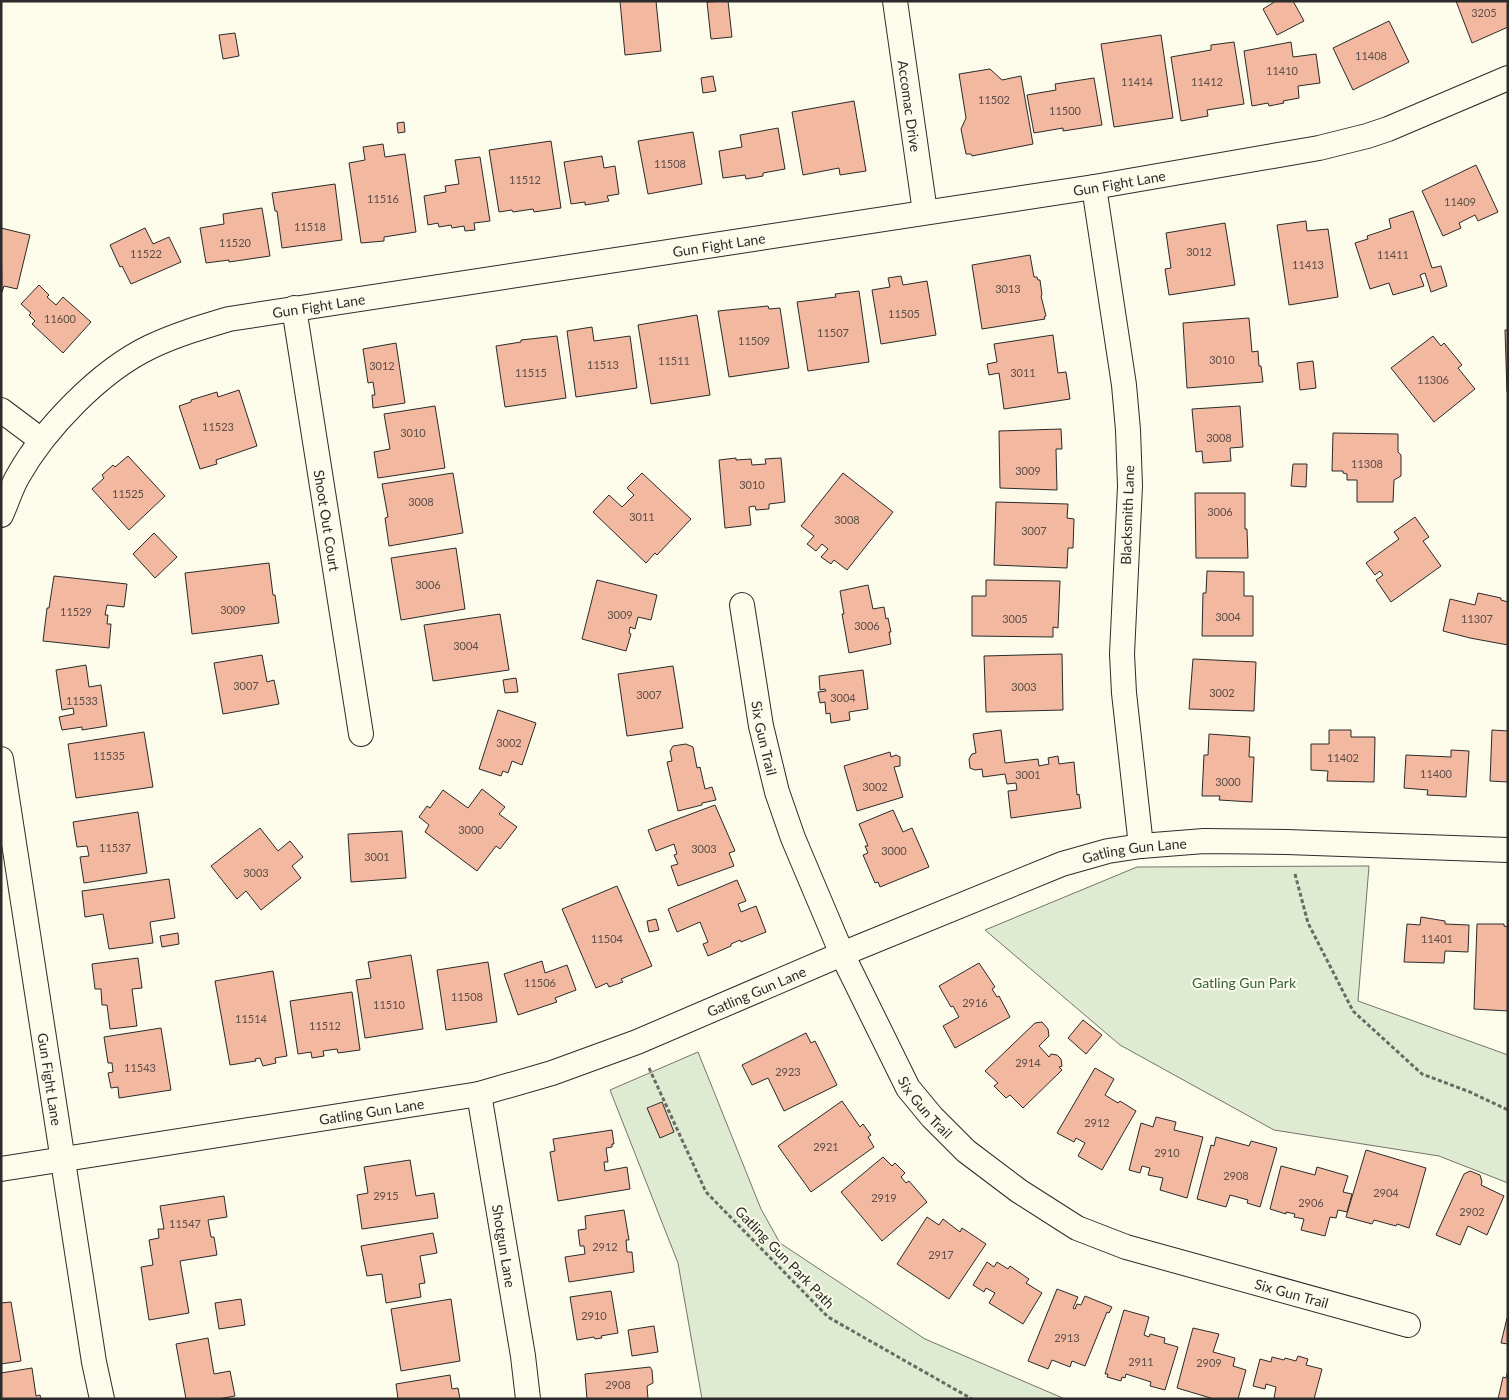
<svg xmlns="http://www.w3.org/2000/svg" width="1509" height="1400" font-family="Lato,sans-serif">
  <rect width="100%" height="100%" fill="#fdfbea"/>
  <g fill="#deebd1" stroke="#74746e">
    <polygon points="1369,866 1358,1001 1508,1055 1508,1183 1439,1156 1274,1130 1120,1045 985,930 1137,867"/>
    <polygon points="698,1052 761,1209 780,1243 925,1339 1065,1399 702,1399 678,1263 610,1090"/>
  </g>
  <g fill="#f2b8a0" stroke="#2b2b2b">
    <polygon points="620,1 656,1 661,51 625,55"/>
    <polygon points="728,1 732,37 711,39 707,2"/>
    <polygon points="1276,1 1293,1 1304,21 1277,35 1263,9"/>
    <polygon points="1456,1 1508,1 1508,27 1472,43"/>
    <polygon points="1389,21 1409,62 1353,90 1333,48"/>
    <polygon points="235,33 239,56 223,59 219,35"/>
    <polygon points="1161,35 1173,118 1114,127 1101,44"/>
    <polygon points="1234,42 1244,104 1207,110 1208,116 1181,121 1171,57 1211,50 1211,45"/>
    <polygon points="1291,42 1293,57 1316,54 1320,83 1298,86 1299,98 1283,101 1284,103 1269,106 1268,103 1252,106 1244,51"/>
    <polygon points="990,69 1002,80 1021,76 1033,144 972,156 971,154 966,154 961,129 966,118 959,74"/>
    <polygon points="713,76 716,91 703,93 701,78"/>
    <polygon points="1094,78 1102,125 1063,131 1063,128 1034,133 1027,95 1056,90 1055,84"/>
    <polygon points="854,101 866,171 840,175 839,168 803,175 792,112"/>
    <polygon points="404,122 405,132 398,133 397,123"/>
    <polygon points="778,128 785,169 763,173 763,176 746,179 745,175 723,178 719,151 742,147 740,135"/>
    <polygon points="693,132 702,184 648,194 638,141"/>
    <polygon points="551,141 561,208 534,212 533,209 513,212 512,210 499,212 489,150"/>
    <polygon points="383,144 385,157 405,154 416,232 384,237 384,241 361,243 349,163 365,160 363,147"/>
    <polygon points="602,156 604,168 615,166 619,194 607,196 609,201 585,205 585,202 571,204 564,162"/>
    <polygon points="480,157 490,221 474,223 475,230 465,231 464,226 452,228 451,225 439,227 438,223 428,225 424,196 446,192 445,186 459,184 455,160"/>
    <polygon points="1476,165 1498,212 1478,221 1475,215 1459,223 1461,228 1443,236 1422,191"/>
    <polygon points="335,184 342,240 282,248 277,211 275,211 272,193"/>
    <polygon points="262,208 270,256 229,262 229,260 206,263 200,228 224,224 223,214"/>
    <polygon points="1413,211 1432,268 1441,266 1447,286 1431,292 1425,273 1420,275 1424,286 1393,295 1389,283 1370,289 1355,243 1368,239 1367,236 1391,228 1389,219"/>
    <polygon points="1306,221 1307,231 1328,229 1338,297 1289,305 1277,225"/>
    <polygon points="1225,223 1235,285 1169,295 1165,269 1171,268 1166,233"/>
    <polygon points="1,228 30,235 17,289 4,286 2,292"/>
    <polygon points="145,228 153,244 169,237 181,262 131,284 122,266 120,267 110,245"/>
    <polygon points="1030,255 1034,277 1037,277 1038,280 1040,280 1042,295 1041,296 1046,316 1044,317 1045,319 982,329 972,265"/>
    <polygon points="901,276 903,285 927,281 936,335 881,344 872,290 890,287 888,278"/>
    <polygon points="39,285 49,295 47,297 56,305 63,297 91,322 63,353 32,324 35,321 29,315 31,313 21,304"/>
    <polygon points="859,291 869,362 808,371 797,302 836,297 835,294"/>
    <polygon points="768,306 769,309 780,308 789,368 729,377 718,311"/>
    <polygon points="697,315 710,395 651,404 638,325"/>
    <polygon points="1249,318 1252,352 1258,351 1259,366 1261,366 1263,382 1187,388 1183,323"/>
    <polygon points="592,327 594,341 630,336 637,388 576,397 567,331"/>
    <polygon points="1505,330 1508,330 1508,392 1507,392"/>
    <polygon points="1053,335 1058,373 1066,372 1070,399 1004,409 999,373 989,375 987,364 997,362 994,344"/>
    <polygon points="557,336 566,398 505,407 496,346 521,342 521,340"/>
    <polygon points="1433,336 1441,346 1444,343 1462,365 1458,368 1475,389 1434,422 1391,368"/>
    <polygon points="396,343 405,403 373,408 372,395 375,395 373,382 368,383 363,349"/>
    <polygon points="1313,361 1316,388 1300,390 1297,363"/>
    <polygon points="239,390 257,446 216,460 217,464 200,469 179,406 191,402 191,400 217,392 218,397"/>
    <polygon points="435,406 445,468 378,478 374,452 390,449 384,414"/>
    <polygon points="1240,406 1243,447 1230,448 1231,461 1203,463 1202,451 1196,452 1192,409"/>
    <polygon points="1061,429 1062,449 1056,449 1057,490 1000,488 999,431"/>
    <polygon points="1333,433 1398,434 1398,452 1401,455 1401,476 1394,480 1393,502 1357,502 1357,480 1347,480 1347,474 1343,473 1343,471 1332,471"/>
    <polygon points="128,456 165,496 129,530 92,489 104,478 102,475 113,465 115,467"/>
    <polygon points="736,458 736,460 751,459 752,465 766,464 765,459 781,458 785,502 769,504 769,509 756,510 755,506 749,507 751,525 725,528 719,460"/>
    <polygon points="1293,464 1307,464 1306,487 1291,486"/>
    <polygon points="453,473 463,533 389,546 385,518 388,517 382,484"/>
    <polygon points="642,473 691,519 657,555 655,553 646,563 593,512 609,495 622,507 634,495 627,488"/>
    <polygon points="843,473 893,512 847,570 834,560 831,564 821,557 828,549 822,544 816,551 807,544 814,536 801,526"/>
    <polygon points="1195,493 1245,493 1245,529 1247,529 1248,558 1196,558"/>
    <polygon points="996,502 1068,504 1067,518 1074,519 1073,548 1068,548 1067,568 994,565"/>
    <polygon points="1415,517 1429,537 1423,541 1441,566 1391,602 1376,580 1383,575 1380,571 1375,575 1366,563 1399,539 1394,532"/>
    <polygon points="154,533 177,557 155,578 133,554"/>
    <polygon points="456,548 465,609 401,620 391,558"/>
    <polygon points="269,563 273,595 275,595 279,623 192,634 185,573"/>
    <polygon points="1207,571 1244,572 1244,596 1253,596 1253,636 1202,636 1203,593 1206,593"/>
    <polygon points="54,576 127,584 124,607 107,605 105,615 108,615 107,624 111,624 109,648 43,641 47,608 49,608"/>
    <polygon points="597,580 657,595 651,620 638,617 635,629 630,627 629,633 631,634 626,651 582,639"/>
    <polygon points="986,580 1060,581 1058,628 1053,627 1053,637 972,636 972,596 986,596"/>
    <polygon points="868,585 873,609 884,607 886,619 888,618 891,632 889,632 891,644 849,653 842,614 844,614 840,591"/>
    <polygon points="1478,593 1501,598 1501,600 1508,602 1508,645 1470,638 1443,631 1450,599 1475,605"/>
    <polygon points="500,614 509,670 433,681 424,625"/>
    <polygon points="1062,654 1063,710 986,712 984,656"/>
    <polygon points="262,655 267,682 274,680 279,704 223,714 214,663"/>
    <polygon points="1193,659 1256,662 1254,711 1189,709"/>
    <polygon points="86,665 89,687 101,685 107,726 82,730 82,727 62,730 59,717 74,714 73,708 62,710 56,670"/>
    <polygon points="673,666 683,728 627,736 618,674"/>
    <polygon points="863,670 868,709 849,712 850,720 831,723 830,713 826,714 825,702 820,703 818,692 826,691 825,689 820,690 819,676"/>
    <polygon points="516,678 518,692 505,693 503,680"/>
    <polygon points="498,710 536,723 522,765 512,761 508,773 503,771 501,776 479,769"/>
    <polygon points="1001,730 1005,763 1038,759 1039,766 1049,764 1048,758 1058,756 1059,764 1074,762 1077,795 1079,794 1081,808 1011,818 1008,791 1017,790 1016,783 1007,784 1005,774 983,777 982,769 975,770 970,768 969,759 972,754 976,753 973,734"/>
    <polygon points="1329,730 1351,730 1351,737 1375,737 1374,782 1327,781 1328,771 1311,770 1311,744 1329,744"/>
    <polygon points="1492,730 1508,731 1508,782 1490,781"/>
    <polygon points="144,732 153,787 76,798 68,744"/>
    <polygon points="1209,734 1250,737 1249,757 1254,757 1252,802 1219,800 1220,796 1202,796 1204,755 1208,755"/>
    <polygon points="686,744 693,747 697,768 700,767 705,789 712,787 716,800 702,803 702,805 678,811 667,762 672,761 670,751 673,746"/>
    <polygon points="1451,750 1469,751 1466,797 1427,795 1428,790 1404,788 1406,755 1451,757"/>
    <polygon points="890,752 891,757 896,755 900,757 900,766 894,767 903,797 857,811 844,766"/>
    <polygon points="482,789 505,807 499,814 517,827 500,849 496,846 477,871 425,832 429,825 419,817 427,806 430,808 443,790 468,808"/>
    <polygon points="715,805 735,851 729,853 734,866 678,886 671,866 678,864 674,855 677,854 674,844 656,851 648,830"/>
    <polygon points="893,810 903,832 912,828 929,867 880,887 878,882 875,883 863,855 868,853 865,846 868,846 859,824"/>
    <polygon points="138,812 147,873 84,883 80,857 89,856 87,846 77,847 73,822"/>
    <polygon points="260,828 278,851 290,841 303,857 292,866 301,878 261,910 246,891 237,899 211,866"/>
    <polygon points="402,831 406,878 351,882 348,834"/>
    <polygon points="169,879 175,918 150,922 153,943 109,949 103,914 85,917 82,891"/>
    <polygon points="737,880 746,901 738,904 741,912 756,906 766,932 741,942 740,940 731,944 731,946 708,956 703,944 708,942 700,922 677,932 668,909"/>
    <polygon points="617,886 652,966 621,979 623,982 609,987 607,983 596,988 562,909"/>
    <polygon points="1421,917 1445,921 1445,924 1469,925 1468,952 1445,951 1444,963 1404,962 1407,924 1420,925"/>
    <polygon points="656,919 659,930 649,932 647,921"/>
    <polygon points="1477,924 1504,924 1504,926 1508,927 1508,1011 1474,1009"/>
    <polygon points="178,933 179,944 162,947 160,936"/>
    <polygon points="411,955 423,1029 365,1038 356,980 371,978 368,962"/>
    <polygon points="138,958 142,988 132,989 137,1026 110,1029 107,1005 102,1005 101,989 95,989 92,964"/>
    <polygon points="542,961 545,973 567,965 576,990 555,998 557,1002 518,1015 504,974"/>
    <polygon points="488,962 497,1022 446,1030 437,970"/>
    <polygon points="979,963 995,987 992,989 997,997 999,996 1010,1017 955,1048 943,1026 959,1017 953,1006 951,1007 939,986"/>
    <polygon points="273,971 287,1056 275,1058 276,1063 263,1066 260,1058 255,1059 256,1061 230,1065 215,981"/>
    <polygon points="352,992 360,1050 338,1053 337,1049 323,1051 324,1056 312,1058 311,1052 298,1054 290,1001"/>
    <polygon points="1083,1020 1102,1035 1086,1054 1068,1038"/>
    <polygon points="1042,1022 1048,1029 1049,1036 1039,1046 1049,1057 1051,1054 1057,1055 1061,1059 1062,1066 1059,1067 1062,1070 1023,1108 1010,1095 1006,1098 994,1086 998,1083 985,1071 1035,1023"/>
    <polygon points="161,1028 171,1090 119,1098 118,1087 111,1088 108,1073 113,1072 112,1063 108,1063 104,1037"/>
    <polygon points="806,1033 811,1043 815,1041 837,1085 784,1111 768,1078 752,1085 742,1065"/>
    <polygon points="1095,1068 1114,1079 1105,1095 1118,1103 1120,1101 1136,1111 1102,1170 1078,1156 1085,1143 1076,1138 1074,1142 1057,1133"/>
    <polygon points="842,1101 860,1127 863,1124 871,1135 868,1137 874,1147 811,1192 778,1146"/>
    <polygon points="662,1102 674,1132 660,1138 647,1108"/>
    <polygon points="1156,1117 1176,1122 1174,1130 1203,1137 1187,1198 1160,1190 1163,1178 1148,1175 1150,1168 1142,1166 1140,1173 1129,1170 1141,1123 1153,1127"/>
    <polygon points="612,1130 614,1144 612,1144 612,1147 606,1148 608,1162 604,1162 605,1171 627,1167 630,1189 558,1201 550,1152 555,1151 553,1139"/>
    <polygon points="1216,1137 1249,1146 1251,1141 1277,1148 1260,1207 1247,1203 1248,1200 1230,1195 1226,1207 1197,1199 1211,1145 1214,1146"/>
    <polygon points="1366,1150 1426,1168 1409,1228 1397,1224 1396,1226 1374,1220 1372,1224 1346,1217"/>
    <polygon points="883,1157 892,1166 895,1163 905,1173 901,1177 906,1183 909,1181 927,1202 882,1241 841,1192"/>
    <polygon points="410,1160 416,1196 434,1193 438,1218 362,1229 357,1195 368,1193 364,1167"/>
    <polygon points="1281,1166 1315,1175 1317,1167 1348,1176 1343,1192 1352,1194 1347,1212 1338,1210 1336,1218 1330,1217 1325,1236 1301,1230 1304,1219 1294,1217 1295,1214 1286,1212 1286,1214 1270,1209"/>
    <polygon points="1470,1171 1480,1175 1482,1182 1481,1185 1504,1196 1487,1235 1468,1226 1460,1245 1436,1235 1464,1174"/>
    <polygon points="224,1196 227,1217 208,1220 211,1237 214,1237 217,1255 180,1261 189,1313 149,1320 141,1267 153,1265 149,1240 159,1238 158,1229 164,1229 160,1206"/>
    <polygon points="624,1210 629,1240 626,1240 627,1252 632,1252 634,1272 569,1282 565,1257 585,1254 584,1246 580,1246 578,1230 586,1229 585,1216"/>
    <polygon points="927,1217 939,1225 943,1219 960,1232 962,1228 986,1244 949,1299 897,1264"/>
    <polygon points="433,1233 437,1253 420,1256 425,1283 419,1284 421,1297 386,1303 382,1274 367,1276 361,1246"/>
    <polygon points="987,1262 994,1267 997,1262 1008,1269 1010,1266 1029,1279 1026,1283 1042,1293 1023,1324 989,1303 995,1293 986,1288 984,1292 973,1285"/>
    <polygon points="1057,1289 1078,1297 1073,1308 1075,1309 1077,1304 1081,1305 1085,1296 1112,1307 1109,1313 1107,1312 1085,1366 1072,1361 1070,1367 1052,1360 1048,1369 1028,1361"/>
    <polygon points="611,1291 618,1333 601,1336 602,1338 595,1339 594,1337 577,1340 570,1297"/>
    <polygon points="241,1299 245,1325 219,1329 215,1303"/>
    <polygon points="451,1299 460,1361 401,1371 391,1309"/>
    <polygon points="11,1302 21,1361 1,1364 1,1303"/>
    <polygon points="1124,1310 1149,1317 1144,1335 1149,1337 1150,1334 1165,1338 1164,1343 1178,1347 1165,1390 1150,1386 1151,1382 1126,1374 1125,1378 1122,1377 1121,1381 1107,1377 1108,1374 1105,1374"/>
    <polygon points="1507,1318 1508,1319 1508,1344 1501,1343"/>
    <polygon points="654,1326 658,1352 632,1356 628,1330"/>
    <polygon points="1193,1328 1219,1334 1213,1352 1235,1358 1233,1366 1246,1370 1238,1399 1214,1399 1177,1388"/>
    <polygon points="208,1338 214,1374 230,1371 235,1396 218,1399 186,1399 176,1344"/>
    <polygon points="1298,1356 1308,1359 1306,1365 1322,1369 1314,1399 1278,1399 1274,1398 1276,1387 1266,1384 1265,1389 1253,1386 1260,1359 1271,1362 1272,1357 1284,1360 1285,1358 1296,1361"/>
    <polygon points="650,1367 652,1370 653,1383 647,1386 648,1399 587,1399 585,1374"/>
    <polygon points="32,1368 36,1396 40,1395 41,1399 1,1399 1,1373"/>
    <polygon points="1508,1370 1508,1399 1498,1399 1503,1377 1506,1378"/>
    <polygon points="450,1375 452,1389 458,1388 460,1399 398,1399 396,1384"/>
  </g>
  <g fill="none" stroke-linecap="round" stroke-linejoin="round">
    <g stroke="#2b2b2b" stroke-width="26">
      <g id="minor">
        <path id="s1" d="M895 1 925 212"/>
        <polyline points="1094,187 1124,385 1128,430 1130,486 1122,654 1124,693 1141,846"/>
        <path id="s2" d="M294 308 361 734"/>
        <polyline points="1,410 41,440"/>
        <path id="s3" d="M1 515C7 502 11 488 18 476 45 428 100 371 150 347 175 335 202 327 229 319L1094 187 1319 148 1367 136 1388 129 1508 78"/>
        <path id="s4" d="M742 605 761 726 777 792 793 838 842 954 908 1088 932 1117 966 1151 1019 1191 1077 1228 1126 1247 1408 1325"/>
        <path id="s5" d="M1 759 94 1362 102 1399"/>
        <path id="s6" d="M479 1094 523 1356 528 1399"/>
        <path id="s7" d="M1 1169 479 1094 552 1073 637 1042 842 954 1062 864 1108 851 1141 846 1204 841 1287 842 1508 850"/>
      </g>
    </g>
    <g stroke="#6a6964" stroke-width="3" stroke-dasharray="4 2.5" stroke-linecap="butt">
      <polyline points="1295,874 1308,923 1353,1011 1422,1074 1470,1092 1508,1110"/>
      <polyline points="649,1068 706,1192 828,1317 972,1399"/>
    </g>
    <use href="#minor" stroke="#fdfbea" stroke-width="24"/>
  </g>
  <g text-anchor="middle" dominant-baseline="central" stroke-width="4" stroke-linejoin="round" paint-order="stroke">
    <g font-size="11" fill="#5d4e48">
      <text x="1484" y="12">3205</text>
      <text x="1371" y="55">11408</text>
      <text x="1282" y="70">11410</text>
      <text x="1137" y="81">11414</text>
      <text x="1207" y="81">11412</text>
      <text x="994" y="99">11502</text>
      <text x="1065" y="110">11500</text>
      <text x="670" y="163">11508</text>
      <text x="525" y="179">11512</text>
      <text x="383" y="198">11516</text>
      <text x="1460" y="201">11409</text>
      <text x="310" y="226">11518</text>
      <text x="235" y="242">11520</text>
      <text x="1199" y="251">3012</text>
      <text x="146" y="253">11522</text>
      <text x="1393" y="254">11411</text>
      <text x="1308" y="264">11413</text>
      <text x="1008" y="288">3013</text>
      <text x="904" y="313">11505</text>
      <text x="60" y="318">11600</text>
      <text x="833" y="332">11507</text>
      <text x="754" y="340">11509</text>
      <text x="1222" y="359">3010</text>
      <text x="674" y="360">11511</text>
      <text x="603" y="364">11513</text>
      <text x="382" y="365">3012</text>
      <text x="531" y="372">11515</text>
      <text x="1023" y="372">3011</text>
      <text x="1433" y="379">11306</text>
      <text x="218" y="426">11523</text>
      <text x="413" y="432">3010</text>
      <text x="1219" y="437">3008</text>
      <text x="1367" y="463">11308</text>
      <text x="1028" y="470">3009</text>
      <text x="752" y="484">3010</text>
      <text x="128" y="493">11525</text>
      <text x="421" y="501">3008</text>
      <text x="1220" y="511">3006</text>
      <text x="642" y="516">3011</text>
      <text x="847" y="519">3008</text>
      <text x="1034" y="530">3007</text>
      <text x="428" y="584">3006</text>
      <text x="233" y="609">3009</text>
      <text x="76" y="611">11529</text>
      <text x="620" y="614">3009</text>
      <text x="1228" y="616">3004</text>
      <text x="1015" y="618">3005</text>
      <text x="1477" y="618">11307</text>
      <text x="867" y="625">3006</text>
      <text x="466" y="645">3004</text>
      <text x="246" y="685">3007</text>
      <text x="1024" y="686">3003</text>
      <text x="1222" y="692">3002</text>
      <text x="649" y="694">3007</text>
      <text x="843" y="697">3004</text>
      <text x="82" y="700">11533</text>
      <text x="509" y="742">3002</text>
      <text x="109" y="755">11535</text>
      <text x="1343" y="757">11402</text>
      <text x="1436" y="773">11400</text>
      <text x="1028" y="774">3001</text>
      <text x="1228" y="781">3000</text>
      <text x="875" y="786">3002</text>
      <text x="471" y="829">3000</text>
      <text x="115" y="847">11537</text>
      <text x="704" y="848">3003</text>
      <text x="894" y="850">3000</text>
      <text x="377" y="856">3001</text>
      <text x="256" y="872">3003</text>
      <text x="607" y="938">11504</text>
      <text x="1437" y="938">11401</text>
      <text x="540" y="982">11506</text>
      <text x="467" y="996">11508</text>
      <text x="975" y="1002">2916</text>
      <text x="389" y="1004">11510</text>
      <text x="251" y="1018">11514</text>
      <text x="325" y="1025">11512</text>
      <text x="1028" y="1062">2914</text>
      <text x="140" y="1067">11543</text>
      <text x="788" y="1071">2923</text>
      <text x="1097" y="1122">2912</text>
      <text x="826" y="1146">2921</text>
      <text x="1167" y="1152">2910</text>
      <text x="1236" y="1175">2908</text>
      <text x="1386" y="1192">2904</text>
      <text x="386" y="1195">2915</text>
      <text x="884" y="1197">2919</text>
      <text x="1311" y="1202">2906</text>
      <text x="1472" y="1211">2902</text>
      <text x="185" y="1223">11547</text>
      <text x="605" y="1246">2912</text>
      <text x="941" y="1254">2917</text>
      <text x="594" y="1315">2910</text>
      <text x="1067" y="1337">2913</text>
      <text x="1141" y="1361">2911</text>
      <text x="1209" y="1362">2909</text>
      <text x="618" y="1384">2908</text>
    </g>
    <g font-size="14" fill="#2b2b2b" stroke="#fdfbea">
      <text stroke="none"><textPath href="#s1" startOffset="106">Accomac Drive</textPath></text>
      <text stroke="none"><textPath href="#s3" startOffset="1214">Gun Fight Lane</textPath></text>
      <text stroke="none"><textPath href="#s3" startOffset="809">Gun Fight Lane</textPath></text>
      <text stroke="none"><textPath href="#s3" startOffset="404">Gun Fight Lane</textPath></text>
      <text transform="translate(1127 515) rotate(-88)">Blacksmith Lane</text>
      <text stroke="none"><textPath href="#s2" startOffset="215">Shoot Out Court</textPath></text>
      <text stroke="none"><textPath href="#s4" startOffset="135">Six Gun Trail</textPath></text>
      <text stroke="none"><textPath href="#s7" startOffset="1185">Gatling Gun Lane</textPath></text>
      <text stroke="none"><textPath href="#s7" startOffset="780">Gatling Gun Lane</textPath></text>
      <text stroke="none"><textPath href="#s5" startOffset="324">Gun Fight Lane</textPath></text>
      <text stroke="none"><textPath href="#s4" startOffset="540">Six Gun Trail</textPath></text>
      <text stroke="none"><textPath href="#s7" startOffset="375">Gatling Gun Lane</textPath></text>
      <text stroke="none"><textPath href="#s6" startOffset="154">Shotgun Lane</textPath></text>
      <text transform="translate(785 1257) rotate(46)">Gatling Gun Park Path</text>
      <text stroke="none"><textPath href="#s4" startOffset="960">Six Gun Trail</textPath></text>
    </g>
    <g font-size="14" fill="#34623c" stroke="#fdfbea">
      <text x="1244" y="982">Gatling Gun Park</text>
    </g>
  </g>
  <rect width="1509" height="1400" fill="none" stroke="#2b2b2b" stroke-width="5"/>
</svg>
